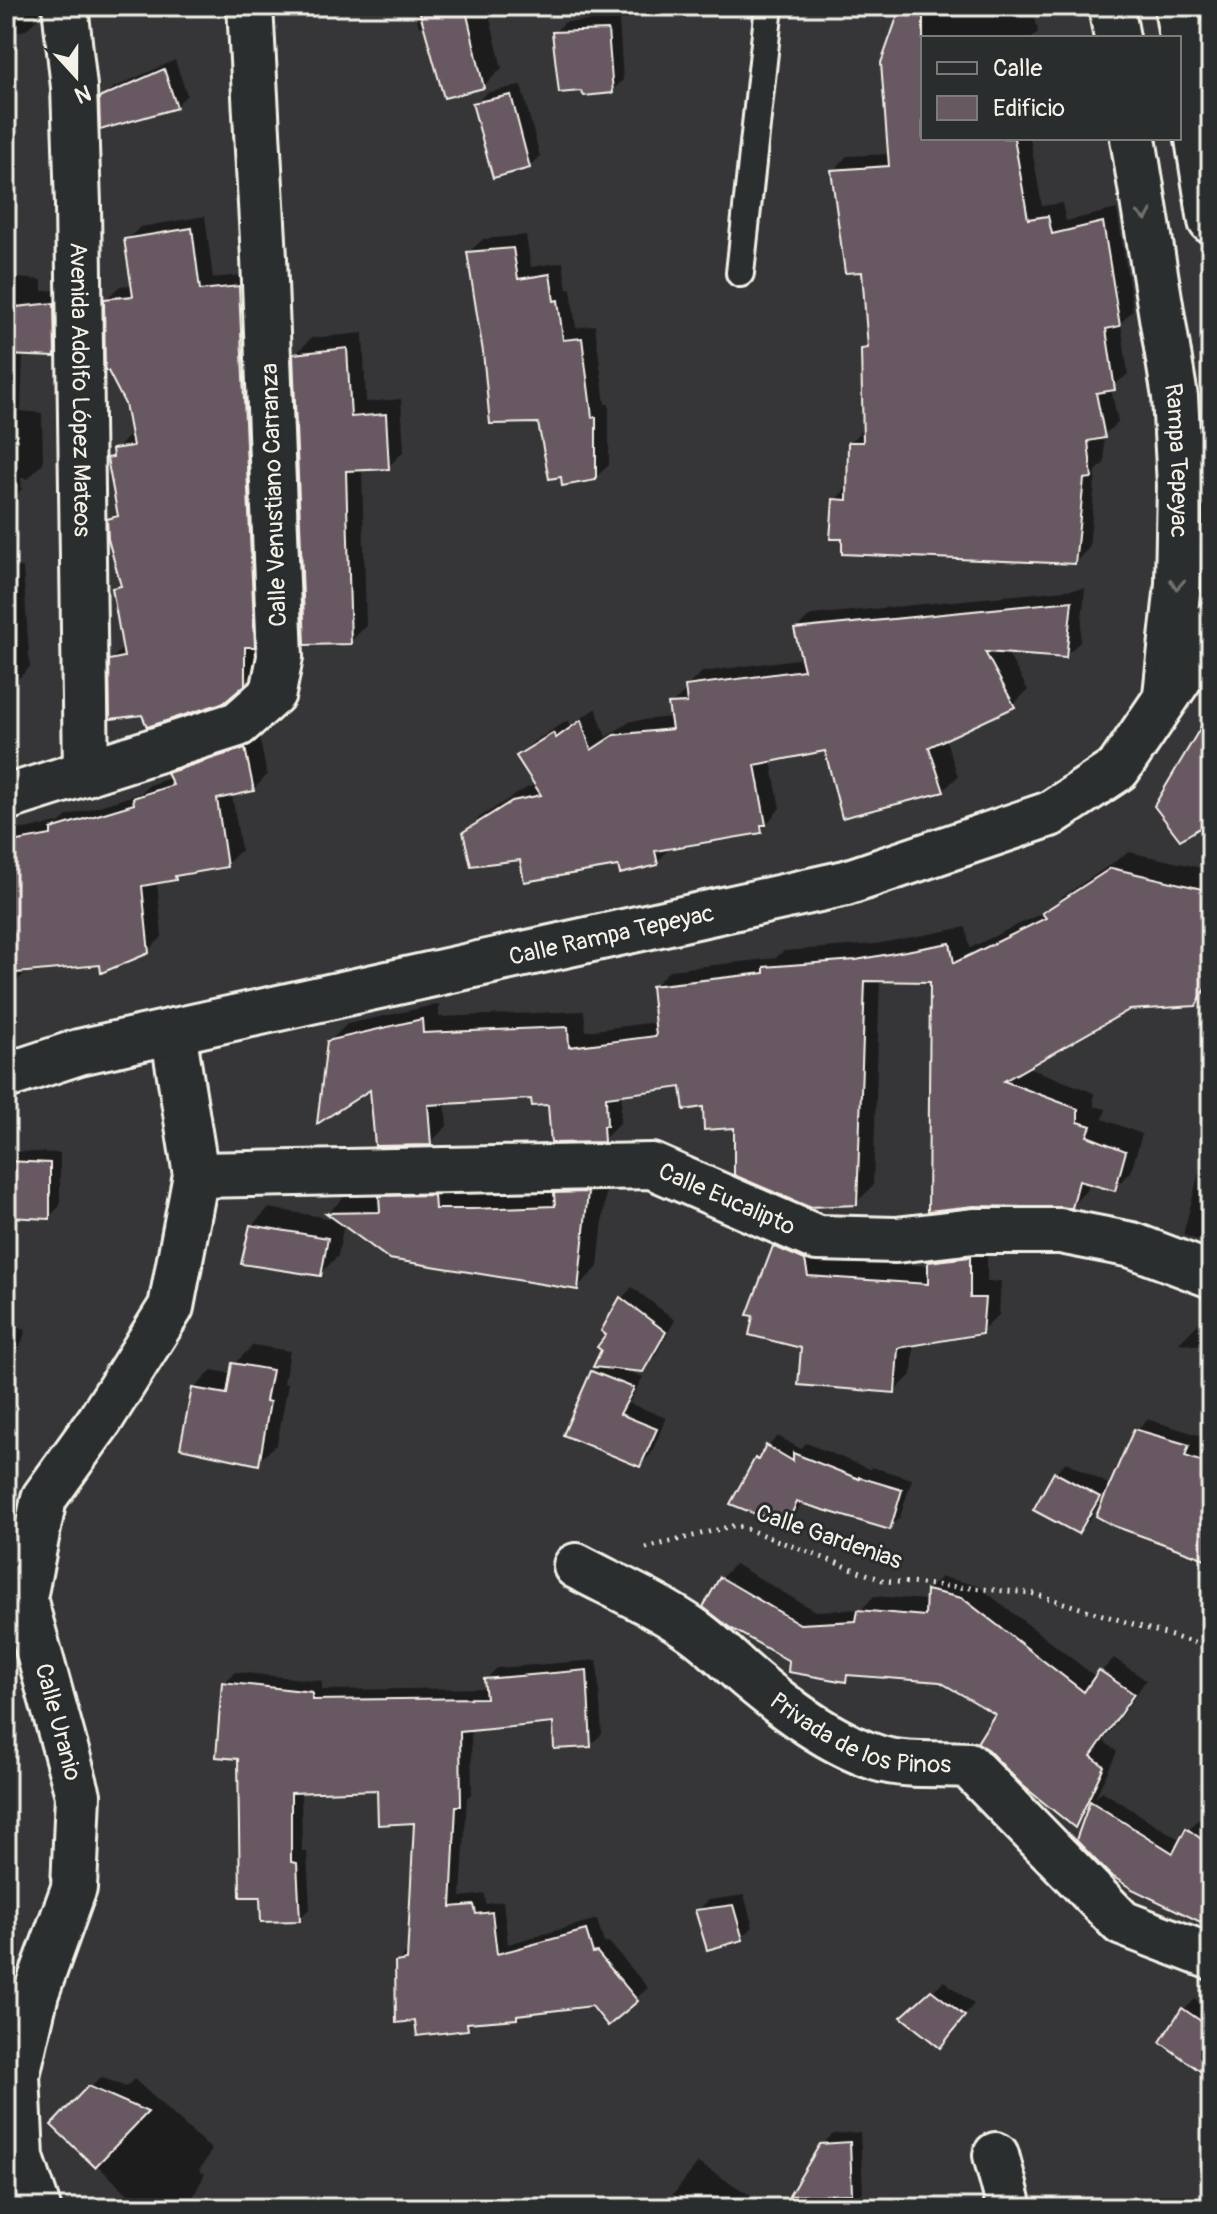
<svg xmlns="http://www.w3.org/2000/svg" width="1217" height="2214" font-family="Pangolin,sans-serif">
  <rect width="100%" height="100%" fill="#363638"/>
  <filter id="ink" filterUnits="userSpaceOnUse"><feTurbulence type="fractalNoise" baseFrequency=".0125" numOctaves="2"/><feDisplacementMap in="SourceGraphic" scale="16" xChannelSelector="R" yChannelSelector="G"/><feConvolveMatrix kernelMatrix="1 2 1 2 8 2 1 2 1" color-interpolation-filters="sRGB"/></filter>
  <g filter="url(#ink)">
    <g fill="#0007">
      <polygon points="6,6 43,6 44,12 26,30 6,35"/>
      <polygon points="414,6 525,6 520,11 489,14 502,68 483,87 426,26 419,27"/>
      <polygon points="902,6 1033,6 1038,32 1032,38 923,38 923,65 880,73"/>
      <polygon points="619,20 623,80 612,91 582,89 554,33 565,22"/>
      <polygon points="175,60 187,95 176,106 101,99 113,88"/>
      <polygon points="521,85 540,156 529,167 475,104 486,93"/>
      <polygon points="923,125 923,138 1030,138 1042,206 1062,203 1066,221 1117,209 1133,310 1121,323 1128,374 1111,388 1118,422 1103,436 1105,462 1096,471 1089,548 1075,562 844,537 835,500 849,486 850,443 864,428 863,349 870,342 864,270 833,171 847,156 890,154"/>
      <polygon points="205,216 213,278 251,274 267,632 257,641 257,669 243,683 111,660 124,647 114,588 121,581 109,520 119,511 109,458 128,437 133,436 106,299 120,286 133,285 127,240 140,227"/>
      <polygon points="526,235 531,267 563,262 567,289 571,288 576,328 595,325 605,404 609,404 609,465 595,478 540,421 485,352 469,252 483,239"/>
      <polygon points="6,277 42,280 42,291 69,289 70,340 54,355 23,354 21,411 42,413 43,463 28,479 21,478 22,489 8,502 9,567 23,567 30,667 14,683 6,683"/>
      <polygon points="363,333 366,402 401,399 404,451 388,467 362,468 366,626 350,642 295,355 311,338"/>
      <polygon points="1085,588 1080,642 1065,656 1007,652 1028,690 1013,705 945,737 958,776 943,791 826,749 771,760 780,808 761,831 671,846 657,863 620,864 522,858 466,832 480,817 528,787 537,785 518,756 533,742 568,720 571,725 596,708 606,737 631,721 672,717 670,705 688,690 687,686 702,672 803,658 796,629 811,615"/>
      <polygon points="259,735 267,775 253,790 232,794 241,850 226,865 179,874 175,878 157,881 162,937 148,951 102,963 28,970 17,981 6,982 6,832 59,823 67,816 141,793 149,785 172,777 170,773 184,759"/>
      <polygon points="1129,852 1211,870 1211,988 1195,1004 1128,1008 1025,1066 1094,1093 1094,1106 1106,1109 1103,1119 1142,1134 1131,1172 1114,1189 1090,1182 1088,1189 1071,1206 932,980 880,979 873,1186 856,1203 736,1126 704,1105 683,1085 622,1092 620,1123 603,1140 550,1102 533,1097 445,1102 447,1126 430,1143 329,1042 347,1024 439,1004 439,1017 584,1011 586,1031 656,1022 653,987 670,970 776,958 783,951 875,944 966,927 970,948 1048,910 1062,897"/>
      <polygon points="1211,1140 1211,1245 1183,1235 1206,1145"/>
      <polygon points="8,1151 60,1153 60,1206 49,1217 6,1215 6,1153"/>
      <polygon points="608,1172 598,1267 577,1288 344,1223 338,1256 320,1274 251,1226 269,1208 340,1220 329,1212 349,1192"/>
      <polygon points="792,1230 825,1259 930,1266 930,1262 947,1245 987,1240 987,1282 1001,1281 999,1315 981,1332 914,1343 912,1374 895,1391 803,1347 775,1247"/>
      <polygon points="632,1287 675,1320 654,1358 642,1370 622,1369 643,1377 629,1403 666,1418 651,1454 640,1465 593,1372 599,1366 608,1335 604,1330 622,1298"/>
      <polygon points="1211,1311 1211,1348 1179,1343"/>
      <polygon points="6,1324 26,1330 6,1387"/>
      <polygon points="253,1345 290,1351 284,1383 288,1384 277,1444 258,1462 194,1389 212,1370 233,1374 234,1364"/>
      <polygon points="1147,1419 1211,1439 1211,1587 1199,1584 1208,1558 1107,1489 1089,1521 1078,1532 1055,1473 1066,1462 1112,1486 1136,1431"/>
      <polygon points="778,1436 801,1449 806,1443 870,1469 872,1467 912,1479 900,1517 889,1528 802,1501 797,1512 786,1523 756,1459"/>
      <polygon points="735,1564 815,1611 862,1609 874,1596 927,1600 928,1590 941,1577 977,1585 1096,1677 1114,1658 1146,1680 1104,1741 1117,1752 1095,1798 1102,1791 1182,1841 1188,1830 1199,1819 1211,1828 1211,1922 1088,1811 1074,1825 998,1713 940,1680 852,1673 845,1680 792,1660 721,1578"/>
      <polygon points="597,1660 602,1734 590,1745 554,1721 471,1729 472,1793 467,1798 461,1897 485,1894 486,1904 503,1901 508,1944 597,1919 604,1943 609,1942 648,1988 608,2023 593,2004 521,2012 517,2017 475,2020 467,2028 397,1963 408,1951 416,1820 379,1788 301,1791 302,1852 307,1852 310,1908 299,1919 262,1895 240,1757 224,1683 235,1672 322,1681 322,1690 487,1688 486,1679 497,1668"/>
      <polygon points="744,1895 753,1927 742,1938 698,1910 709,1900"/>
      <polygon points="944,1981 974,2004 950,2034 914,2007"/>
      <polygon points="1195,1999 1211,2010 1211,2073 1184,2010"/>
      <polygon points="101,2077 126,2087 134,2079 212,2150 199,2171 205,2174 191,2201 199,2208 143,2208 54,2125"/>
      <polygon points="860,2132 863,2192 852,2203 787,2205 822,2145 833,2134"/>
      <polygon points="698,2163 760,2201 753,2208 675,2208 672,2196"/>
    </g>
    <g fill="#685862" stroke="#f4f1e8" stroke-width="2">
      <polygon points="418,6 465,6 484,88 444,98"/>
      <polygon points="901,6 923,6 923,138 1014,138 1028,219 1048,216 1052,234 1103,222 1120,326 1106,329 1115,390 1096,393 1105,438 1088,441 1092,478 1084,479 1075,564 842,554 842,539 830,539 833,499 847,500 848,442 863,442 861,349 868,348 862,272 845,273 831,170 889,166 881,63"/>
      <polygon points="608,30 613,93 584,96 581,91 559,93 552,32"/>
      <polygon points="164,69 177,108 100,130 99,98"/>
      <polygon points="511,95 530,168 493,178 472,103"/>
      <polygon points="192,228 200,290 239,286 255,647 245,647 245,685 225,702 147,727 142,715 110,719 109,660 124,657 112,588 121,586 108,539 107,519 118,516 107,458 113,457 112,449 133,446 125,404 108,371 105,371 104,299 133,296 124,239"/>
      <polygon points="513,248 518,279 550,274 554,301 558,300 563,340 582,338 592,417 596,417 596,480 562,486 561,477 549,479 538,423 490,424 483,352 467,252"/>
      <polygon points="54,303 55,357 6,355 6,308"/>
      <polygon points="347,348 351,417 386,414 389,469 346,471 351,644 305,645 293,354"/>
      <polygon points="1072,601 1066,658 985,652 1015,707 929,747 944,792 842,818 825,751 755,765 766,825 761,825 762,833 655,851 658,865 620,874 618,866 524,882 520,860 471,866 463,832 512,801 541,795 516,756 553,733 556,738 581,720 591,750 614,735 672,729 668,704 687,703 685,686 804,670 794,629"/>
      <polygon points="1211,710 1211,821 1180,840 1154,806"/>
      <polygon points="245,748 254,791 217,799 227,867 175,876 176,880 142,886 149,953 101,973 100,965 6,974 6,843 51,835 51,829 134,804 133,798 173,785 167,773"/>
      <polygon points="1111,868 1211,891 1211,978 1196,1006 1129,1010 1004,1081 1078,1109 1078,1122 1091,1126 1087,1136 1126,1151 1115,1191 1079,1181 1072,1208 974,1206 928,1211 930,982 865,981 857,1205 809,1207 734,1175 734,1128 704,1130 703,1107 684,1110 681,1087 606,1097 607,1126 603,1126 604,1142 551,1143 548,1105 532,1106 531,1099 428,1105 431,1145 375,1146 370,1090 317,1124 327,1041 422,1019 423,1033 568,1027 569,1047 656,1036 651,986 764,973 764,967 856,960 950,943 954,963 1046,918 1042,913"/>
      <polygon points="6,1161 50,1163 50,1219 6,1217"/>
      <polygon points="588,1192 578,1290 389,1259 326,1213 380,1212 379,1196 434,1195 435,1209 473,1209 555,1206 554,1193"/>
      <polygon points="250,1225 328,1238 321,1276 241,1264"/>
      <polygon points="773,1246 805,1260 808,1276 928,1284 928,1262 970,1257 970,1298 985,1298 982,1334 898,1348 895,1393 798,1385 801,1348 749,1335 753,1316 747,1315"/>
      <polygon points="620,1297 666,1332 643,1372 593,1367 601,1350 597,1347 606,1335 601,1331"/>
      <polygon points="232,1363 272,1370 266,1401 270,1402 259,1465 180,1448 192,1388 227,1394"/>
      <polygon points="591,1371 634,1388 620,1414 657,1429 640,1467 563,1435"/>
      <polygon points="1134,1429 1189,1445 1185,1456 1211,1465 1211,1561 1114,1526 1096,1516"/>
      <polygon points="766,1445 793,1461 793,1453 859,1479 859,1477 902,1490 890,1530 797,1502 786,1526 730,1504 755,1458 758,1460"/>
      <polygon points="1054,1472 1100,1497 1078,1534 1033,1510"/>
      <polygon points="720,1577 800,1624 856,1621 858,1610 925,1616 926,1590 962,1598 1084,1692 1099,1670 1134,1694 1091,1756 1104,1766 1075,1828 1022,1785 986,1748 977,1743 995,1714 940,1682 847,1675 846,1682 788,1672 789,1661 729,1627 703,1607"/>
      <polygon points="587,1670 591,1747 554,1749 553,1723 460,1732 461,1806 456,1806 451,1907 474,1905 476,1914 492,1912 497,1954 586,1930 593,1953 597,1952 638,2001 608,2026 592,2006 517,2015 517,2019 467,2023 468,2030 417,2036 415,2021 396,2023 395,1962 407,1960 414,1823 378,1825 377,1790 291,1793 291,1862 297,1863 300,1921 261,1922 260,1897 240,1897 238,1759 216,1757 222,1682 312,1692 312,1700 486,1698 484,1679"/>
      <polygon points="1090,1801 1173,1853 1186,1828 1211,1846 1211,1927 1132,1889 1109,1874 1076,1840"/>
      <polygon points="733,1905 743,1940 707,1950 695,1910"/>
      <polygon points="931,1990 965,2016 940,2048 901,2017"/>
      <polygon points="1182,2008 1211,2028 1211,2079 1160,2042"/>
      <polygon points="88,2086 148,2112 95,2167 51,2125"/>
      <polygon points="850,2142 852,2194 789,2196 820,2144"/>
    </g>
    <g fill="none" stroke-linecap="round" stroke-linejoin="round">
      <g stroke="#f4f1e8" stroke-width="32">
        <polyline id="lane" points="740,273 769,6"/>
      </g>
      <g stroke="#f4f1e8" stroke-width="50">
        <g id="street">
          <path id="s1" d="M65 6 74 87 78 205 86 773"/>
          <polyline points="6,798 238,724 273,693 280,657 264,258 250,6"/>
          <path id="s2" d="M196 1175 652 1166 817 1238 896 1240 974 1231H1060L1132 1245 1211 1275"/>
          <path id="s3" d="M576 1566C616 1587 657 1605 693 1630 713 1644 730 1662 749 1678 786 1709 831 1743 877 1758 906 1767 938 1763 968 1765L1122 1923 1211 1957"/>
          <polyline points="996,2155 1010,2208"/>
          <polyline points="38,2208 21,2158 17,2075 36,1993 74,1888 78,1795 24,1598 44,1498 100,1420 171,1307 196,1175 173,1031"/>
        </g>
      </g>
      <g stroke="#f4f1e8" stroke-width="50">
        <g id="secondary">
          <polyline points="1111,6 1117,38"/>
          <polyline points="1177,6 1211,221"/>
          <path id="s4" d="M1133 138 1175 397 1180 485 1178 584 1166 695"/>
          <path id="s5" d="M6 1076 79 1052 846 883 1050 814 1118 769 1208 636 1211 625"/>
        </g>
      </g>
      <polyline stroke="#f4f1e8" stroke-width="5" stroke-dasharray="2 6" stroke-linecap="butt" points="646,1548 736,1525 885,1581 1031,1593 1211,1648"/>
      <use href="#lane" stroke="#2a2d2e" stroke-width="26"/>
      <use href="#street" stroke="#2a2d2e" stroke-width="44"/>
      <use href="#secondary" stroke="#2a2d2e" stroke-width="44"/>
    </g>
    <defs><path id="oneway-chevron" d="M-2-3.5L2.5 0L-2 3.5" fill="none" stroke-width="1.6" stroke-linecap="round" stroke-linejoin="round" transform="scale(2)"/></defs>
    <g stroke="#71726f">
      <use href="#oneway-chevron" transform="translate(1145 215) rotate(81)"/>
      <use href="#oneway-chevron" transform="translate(1177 584) rotate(94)"/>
    </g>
  </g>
  <g text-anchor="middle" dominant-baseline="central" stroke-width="6" stroke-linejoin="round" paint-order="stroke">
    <g font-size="24" fill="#f4f1e8" stroke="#2a2d2e">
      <text stroke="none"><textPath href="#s1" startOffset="384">Avenida Adolfo López Mateos</textPath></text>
      <text stroke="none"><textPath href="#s4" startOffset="326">Rampa Tepeyac</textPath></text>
      <text transform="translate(274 495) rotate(-92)">Calle Venustiano Carranza</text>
      <text stroke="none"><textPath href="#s5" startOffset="622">Calle Rampa Tepeyac</textPath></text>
      <text stroke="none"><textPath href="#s2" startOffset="538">Calle Eucalipto</textPath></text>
      <text transform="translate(829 1537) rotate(19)">Calle Gardenias</text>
      <text transform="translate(58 1722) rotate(75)">Calle Uranio</text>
      <text stroke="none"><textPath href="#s3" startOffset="336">Privada de los Pinos</textPath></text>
    </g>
  </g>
  <rect width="1217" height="2214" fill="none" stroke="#2a2d2e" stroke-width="32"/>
  <rect x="16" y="16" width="1185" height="2182" fill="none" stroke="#f4f1e8" stroke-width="3" filter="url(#ink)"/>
  <rect x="921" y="36" width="260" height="104" fill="#2a2d2e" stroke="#7b7b78" stroke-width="2"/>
  <rect x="937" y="62" width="40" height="12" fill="#2a2d2e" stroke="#7b7b78" stroke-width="2"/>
  <text x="993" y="76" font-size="24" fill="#f4f1e8">Calle</text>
  <rect x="937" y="96" width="40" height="24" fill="#685862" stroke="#7b7b78" stroke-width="2"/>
  <text x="993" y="116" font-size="24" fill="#f4f1e8">Edificio</text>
  <g transform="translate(76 76) rotate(159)" stroke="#2a2d2e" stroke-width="6" paint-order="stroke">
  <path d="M0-6L14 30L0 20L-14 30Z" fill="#f4f1e8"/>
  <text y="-12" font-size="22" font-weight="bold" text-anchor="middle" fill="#f4f1e8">N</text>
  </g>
</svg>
